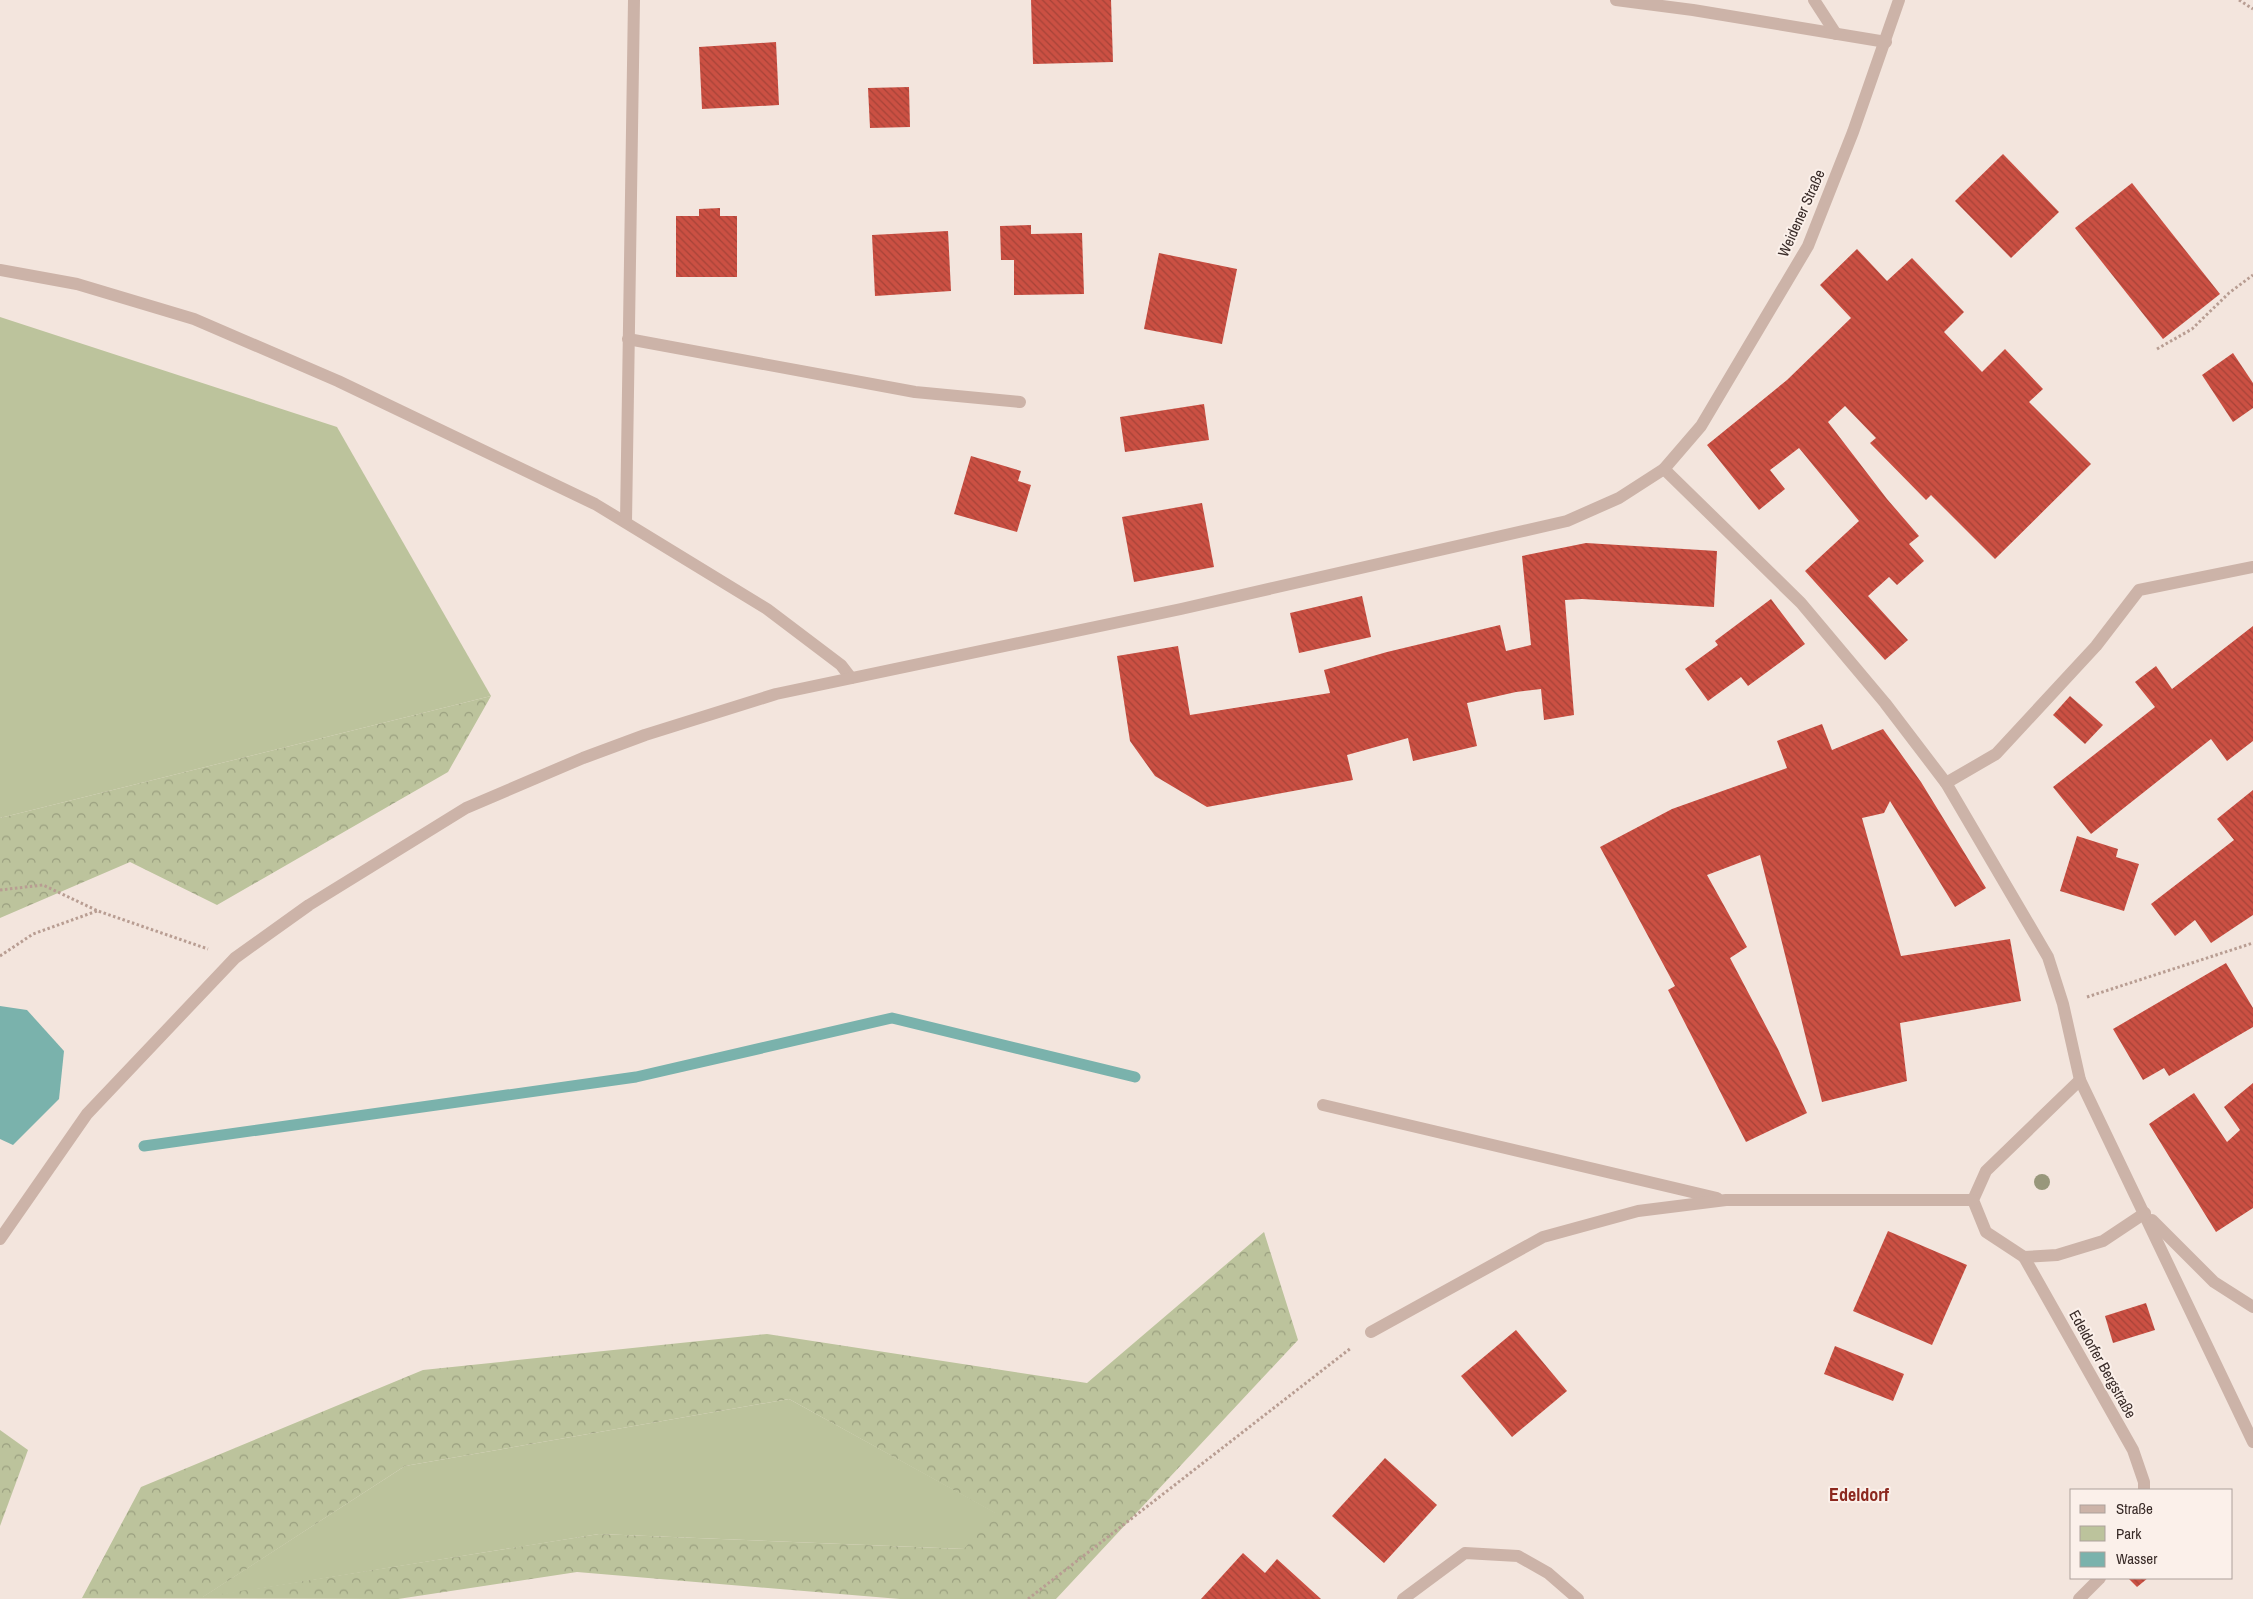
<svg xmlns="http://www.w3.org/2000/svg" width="2253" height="1599" font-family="'Archivo Narrow',sans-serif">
  <defs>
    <pattern id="forest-crowns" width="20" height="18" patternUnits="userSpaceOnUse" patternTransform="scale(1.25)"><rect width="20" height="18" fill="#bcc39c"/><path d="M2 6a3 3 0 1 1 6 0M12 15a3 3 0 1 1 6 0" fill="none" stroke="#9a9f7f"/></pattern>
    <pattern id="building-back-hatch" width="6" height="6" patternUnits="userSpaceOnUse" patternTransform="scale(1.25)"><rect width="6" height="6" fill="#cb5043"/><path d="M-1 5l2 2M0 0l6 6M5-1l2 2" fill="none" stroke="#a64338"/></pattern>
  </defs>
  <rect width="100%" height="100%" fill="#f3e5dd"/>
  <g fill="#bcc39c">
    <polygon points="0,317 337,427 491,696 0,818"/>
    <polygon points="789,1399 996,1513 965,1549 599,1534 201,1598 405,1466"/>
  </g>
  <g fill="url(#forest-crowns)" fill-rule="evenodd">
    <polygon points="491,696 448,772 217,905 130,862 0,918 0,818"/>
    <path d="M1264 1232 1298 1340 1056 1599H900L577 1572 398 1599 82 1598 141 1487 423 1370 767 1334 1087 1383ZM789 1399 995 1513 964 1549 599 1534 203 1597 405 1466Z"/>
    <polygon points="0,1430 28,1450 0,1526"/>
  </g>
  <polygon fill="#7ab2ac" points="0,1006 27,1010 64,1051 59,1099 13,1145 0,1139"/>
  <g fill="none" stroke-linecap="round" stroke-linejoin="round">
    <polyline stroke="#7ab2ac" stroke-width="11" points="144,1146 636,1077 892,1018 1135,1077"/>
  </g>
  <g fill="url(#building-back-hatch)">
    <polygon points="1031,0 1111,0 1113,62 1033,64"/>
    <polygon points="776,42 779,105 702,109 699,47"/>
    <polygon points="909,87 910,127 870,128 868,88"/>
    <polygon points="2003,154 2059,212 2011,258 1955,201"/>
    <polygon points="2132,183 2220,294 2163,339 2075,228"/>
    <polygon points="720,208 720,216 737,216 737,277 676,277 676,216 699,216 699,209"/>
    <polygon points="1031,225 1031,234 1082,233 1084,294 1014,295 1014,260 1001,260 1000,226"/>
    <polygon points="948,231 951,291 875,296 872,235"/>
    <polygon points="1857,249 1887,281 1912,258 1964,312 1944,332 1982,372 2005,349 2043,389 2029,402 2091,464 1995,559 1931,495 1926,500 1870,443 1876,438 1845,406 1828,422 1887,499 1919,536 1909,544 1924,561 1897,585 1889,577 1868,596 1908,640 1885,660 1805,571 1859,521 1799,448 1770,470 1785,489 1759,510 1707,445 1787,380 1851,318 1820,285"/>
    <polygon points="1159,253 1237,269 1222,344 1144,329"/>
    <polygon points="2233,353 2253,383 2253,408 2233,422 2202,375"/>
    <polygon points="1204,404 1209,440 1125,452 1120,417"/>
    <polygon points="971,456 1021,471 1018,481 1031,485 1017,532 954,514"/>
    <polygon points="1202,503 1214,567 1134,582 1122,517"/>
    <polygon points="1586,543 1717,551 1714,607 1582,599 1565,600 1574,715 1544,720 1541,689 1516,692 1467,703 1477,746 1413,761 1408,738 1347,755 1353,780 1207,807 1155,776 1130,741 1117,656 1178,646 1190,715 1330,693 1324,670 1387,652 1500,625 1506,651 1531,645 1522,556"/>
    <polygon points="1362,596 1371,637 1299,653 1290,613"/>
    <polygon points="1771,599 1805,644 1748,686 1741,677 1708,701 1685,669 1718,645 1715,641"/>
    <polygon points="2253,626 2253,741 2227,761 2211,739 2091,834 2053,787 2155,707 2135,682 2156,666 2172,689"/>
    <polygon points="2070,696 2103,725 2085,744 2053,715"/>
    <polygon points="1822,724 1832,750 1883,729 1921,782 1986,888 1955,907 1890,801 1884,813 1862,818 1901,956 2010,939 2021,1001 1900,1023 1907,1081 1822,1102 1760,855 1707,875 1747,947 1730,958 1778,1049 1807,1113 1746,1142 1668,990 1675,986 1600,847 1672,809 1787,768 1777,741"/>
    <polygon points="2253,790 2253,915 2211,943 2195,920 2175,936 2151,904 2234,840 2217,819"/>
    <polygon points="2077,836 2118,849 2116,857 2139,864 2124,911 2060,891"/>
    <polygon points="2226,963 2253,1008 2253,1027 2169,1076 2164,1068 2143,1080 2113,1029"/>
    <polygon points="2253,1083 2253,1208 2216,1232 2149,1124 2194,1093 2227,1142 2240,1130 2224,1107"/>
    <polygon points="1888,1231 1967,1265 1932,1345 1853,1311"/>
    <polygon points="2146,1303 2155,1330 2113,1343 2105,1316"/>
    <polygon points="1516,1330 1567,1391 1512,1437 1461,1376"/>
    <polygon points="1835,1346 1904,1374 1893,1401 1824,1374"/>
    <polygon points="1385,1458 1437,1505 1384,1563 1332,1516"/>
    <polygon points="1243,1553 1265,1573 1277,1559 1321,1599 1201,1599"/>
    <polygon points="2128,1578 2148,1578 2137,1587"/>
  </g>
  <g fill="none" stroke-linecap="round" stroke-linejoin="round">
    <g stroke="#b89d92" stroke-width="3" stroke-dasharray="2.5 2.5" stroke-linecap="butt">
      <polyline points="2239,0 2253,9"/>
      <polyline points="2157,349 2192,329 2229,293 2253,275"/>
      <polyline points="0,890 43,885 98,911 208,949"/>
      <polyline points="0,956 33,934 97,911"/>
      <polyline points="2087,997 2253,943"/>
      <polyline points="1028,1599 1351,1348"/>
    </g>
    <g stroke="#ccb3a8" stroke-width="12">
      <polyline points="1616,0 1693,10 1886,42"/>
      <polyline points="1814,0 1836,34"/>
      <polyline points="0,270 77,284 194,319 338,381 595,504 767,609 841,665 851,678"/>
      <polyline points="628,339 915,392 1020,402"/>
      <polyline points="1664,469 1801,603 1885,703 1946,783 2048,957 2063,1004 2080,1080 2253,1442"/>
      <polyline points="626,522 634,0"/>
      <polyline points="1946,783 1996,754 2096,646 2139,590 2253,567"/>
      <polyline points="1323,1105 1717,1198"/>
      <polyline points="2152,1220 2214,1282 2253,1307"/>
      <polyline points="0,1239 87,1114 235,958 309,905 466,808 583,758 645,735 776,694 1181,609 1567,521 1619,498 1664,469 1701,426 1808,246 1853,132 1899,0"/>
      <polyline points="2024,1257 1986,1232 1973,1200 1986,1171 2080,1080"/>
      <polyline points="1371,1332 1543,1237 1638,1211 1726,1200 1973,1200"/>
      <polyline points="2144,1490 2144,1482 2133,1450 2024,1257 2057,1255 2103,1241 2145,1213"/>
      <polyline points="1403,1599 1465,1553 1518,1556 1548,1573 1578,1599"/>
      <polyline points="2079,1599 2100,1578"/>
    </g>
  </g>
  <circle fill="#98977b" cx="2042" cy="1182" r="8"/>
  <g text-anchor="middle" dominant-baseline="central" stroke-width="4" stroke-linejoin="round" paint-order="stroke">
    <g font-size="15" fill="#392b28" stroke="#fbf0ea">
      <text transform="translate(1801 213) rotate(-66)">Weidener Straße</text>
      <text transform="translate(2103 1364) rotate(61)">Edeldorfer Bergstraße</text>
    </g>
    <g font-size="18" font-weight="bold" fill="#8c281e" stroke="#fbf0ea">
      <text x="1859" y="1494">Edeldorf</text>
    </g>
  </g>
  <rect x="2070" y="1489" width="162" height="90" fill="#fbf0ea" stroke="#ada19c"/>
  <rect x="2080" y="1505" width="25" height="8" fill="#ccb3a8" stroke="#ada19c"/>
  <text x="2116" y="1514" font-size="15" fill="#392b28">Straße</text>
  <rect x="2080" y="1526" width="25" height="15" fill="#bcc39c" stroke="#ada19c"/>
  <text x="2116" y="1539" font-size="15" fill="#392b28">Park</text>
  <rect x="2080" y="1552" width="25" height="15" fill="#7ab2ac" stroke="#ada19c"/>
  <text x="2116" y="1564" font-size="15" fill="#392b28">Wasser</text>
</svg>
